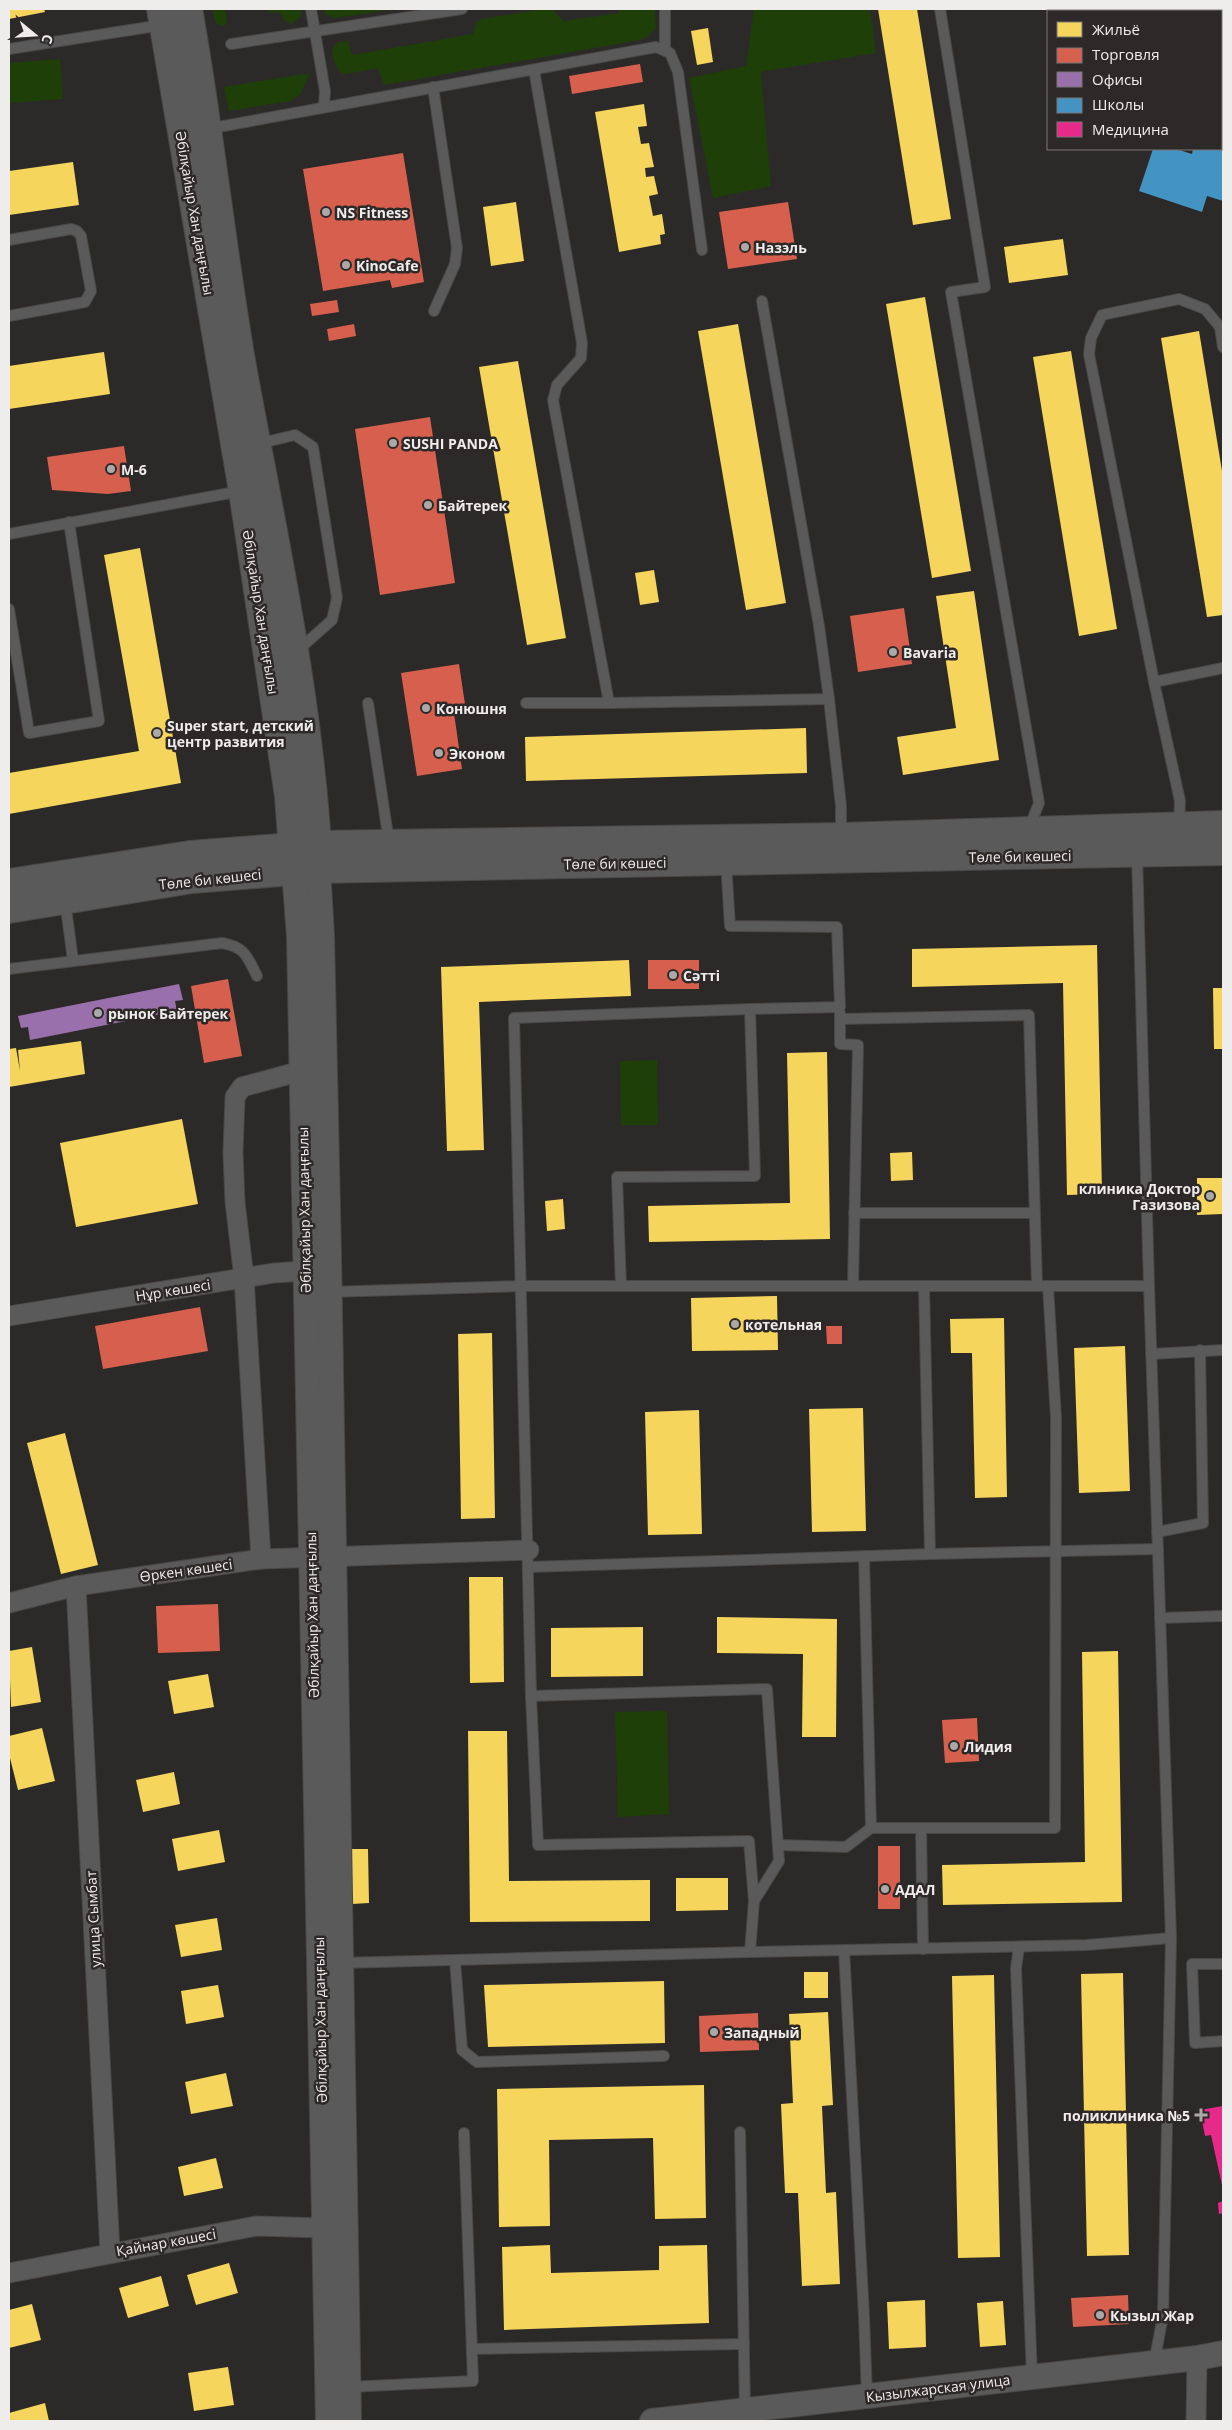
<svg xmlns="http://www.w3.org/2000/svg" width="1232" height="2430" font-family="'Open Sans',sans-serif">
  <rect width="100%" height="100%" fill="#2c2a29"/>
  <g fill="#1e3f08">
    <polygon points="199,9 203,9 220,110 217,111"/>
    <polygon points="212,9 225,9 227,23 224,26 216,24"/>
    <polygon points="268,9 300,9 301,16 292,24 286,22 279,12 269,13"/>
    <polygon points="323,9 396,9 334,18 325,14"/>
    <polygon points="542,9 553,10 563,21 619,13 619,9 655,9 656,28 649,36 640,40 384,85 378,68 346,74 340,72 334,62 332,50 338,42 348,41 352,55 473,34 476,22 482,19"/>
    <polygon points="754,9 870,9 876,53 761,72 771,186 713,198 689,78 746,66"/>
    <polygon points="60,59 63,99 9,103 9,63"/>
    <polygon points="310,73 301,93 291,101 229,111 224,87"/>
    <polygon points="657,1060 658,1125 621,1125 620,1061"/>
    <polygon points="667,1711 669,1814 618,1817 615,1712"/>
  </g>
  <g fill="#f6d55c">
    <polygon points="9,9 44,9 45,12 9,19"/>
    <polygon points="878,9 917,9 951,219 913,225"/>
    <polygon points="708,28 713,62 697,65 691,31"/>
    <polygon points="644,104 647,126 638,127 641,144 649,143 654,167 645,168 646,177 654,176 658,194 649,196 653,216 662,214 665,234 660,235 661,244 619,252 595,112"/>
    <polygon points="73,162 79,205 9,215 9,171"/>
    <polygon points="516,202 524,261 491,266 483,207"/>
    <polygon points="1063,239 1068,275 1009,283 1004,247"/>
    <polygon points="925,297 971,571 932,578 886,304"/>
    <polygon points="738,324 786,603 746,610 698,331"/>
    <polygon points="1199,331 1223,477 1223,615 1207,617 1161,338"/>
    <polygon points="1071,351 1117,629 1079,636 1033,357"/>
    <polygon points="104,352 110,394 9,409 9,366"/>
    <polygon points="518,361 566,638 527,645 479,367"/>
    <polygon points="140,548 181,783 9,814 9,773 139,751 104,555"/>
    <polygon points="654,570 659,602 640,605 635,573"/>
    <polygon points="974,591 999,760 903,775 897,737 956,728 936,596"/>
    <polygon points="806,728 807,773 526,781 525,737"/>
    <polygon points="1097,945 1102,1194 1067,1195 1063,983 912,987 912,949"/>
    <polygon points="629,960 631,996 479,1002 484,1150 447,1151 441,967"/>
    <polygon points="1213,988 1223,988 1223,1049 1214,1049"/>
    <polygon points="81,1041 85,1074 9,1087 9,1049 16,1048 20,1071 18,1050"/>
    <polygon points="827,1052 830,1239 649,1242 648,1206 790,1203 787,1053"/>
    <polygon points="182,1119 198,1204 76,1227 60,1143"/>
    <polygon points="912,1152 913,1180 891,1181 890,1153"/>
    <polygon points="1197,1178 1223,1178 1223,1214 1197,1215"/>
    <polygon points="563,1199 565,1229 547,1231 545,1201"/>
    <polygon points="777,1296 778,1350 692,1351 691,1298"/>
    <polygon points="1004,1318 1007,1497 975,1498 972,1353 951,1353 950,1319"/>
    <polygon points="492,1333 495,1518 461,1519 458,1334"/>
    <polygon points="1125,1346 1130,1491 1079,1493 1074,1348"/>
    <polygon points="863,1408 866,1531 812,1532 809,1409"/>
    <polygon points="699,1410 702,1534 648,1535 645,1412"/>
    <polygon points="65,1433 98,1565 61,1574 27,1443"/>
    <polygon points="469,1577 503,1577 504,1682 470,1683"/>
    <polygon points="717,1617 837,1619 836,1737 802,1737 803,1654 717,1653"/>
    <polygon points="643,1627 643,1676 551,1677 551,1628"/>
    <polygon points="32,1647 41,1702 11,1707 9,1651"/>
    <polygon points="1118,1651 1122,1902 943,1905 942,1865 1085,1862 1082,1652"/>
    <polygon points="208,1674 214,1707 174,1714 168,1681"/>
    <polygon points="42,1728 55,1781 18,1790 9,1754 9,1736"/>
    <polygon points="468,1731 507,1731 509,1881 650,1880 650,1921 470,1922"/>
    <polygon points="174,1772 180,1804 143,1812 136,1780"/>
    <polygon points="219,1830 225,1862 178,1871 172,1839"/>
    <polygon points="351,1849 368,1849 369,1903 352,1904"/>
    <polygon points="676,1878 728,1878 728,1910 676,1911"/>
    <polygon points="217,1918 222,1950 181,1957 175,1925"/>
    <rect x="804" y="1972" width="24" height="26"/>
    <polygon points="1123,1973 1129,2255 1087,2256 1081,1974"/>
    <polygon points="994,1975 1000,2257 958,2258 952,1976"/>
    <polygon points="664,1981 665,2043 488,2047 484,1985"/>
    <polygon points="218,1985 224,2017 186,2024 181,1991"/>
    <polygon points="828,2012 833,2105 822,2106 826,2193 836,2192 840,2284 802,2286 798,2193 785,2193 781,2104 793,2103 789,2014"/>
    <polygon points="226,2073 233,2106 191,2114 185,2082"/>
    <polygon points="704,2085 706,2218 655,2219 653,2138 549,2140 550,2226 499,2227 497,2089"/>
    <polygon points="216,2158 223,2188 184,2196 178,2167"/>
    <polygon points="550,2245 551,2273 659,2270 659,2246 707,2245 709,2323 504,2330 502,2247"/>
    <polygon points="229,2263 238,2293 196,2305 187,2275"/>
    <polygon points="161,2276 169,2306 128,2318 119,2288"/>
    <polygon points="925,2300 926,2347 889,2349 887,2302"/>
    <polygon points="1003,2301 1006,2345 980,2347 977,2303"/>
    <polygon points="32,2304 41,2340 9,2348 9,2310"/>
    <polygon points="228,2367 234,2405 194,2411 188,2373"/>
    <polygon points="45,2403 49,2421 9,2421 9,2413"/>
  </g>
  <g fill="#d6604d">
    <polygon points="640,64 643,82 572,94 569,76"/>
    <polygon points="403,153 424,282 392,288 390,280 323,291 303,169"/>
    <polygon points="788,202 797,259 728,269 719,212"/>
    <polygon points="337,300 339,312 312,316 310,304"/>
    <polygon points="354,324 356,336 329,341 327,329"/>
    <polygon points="430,417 455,583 380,595 355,429"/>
    <polygon points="124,446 131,491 108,494 52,490 47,457"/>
    <polygon points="904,608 912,664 858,672 850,616"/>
    <polygon points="459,664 466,711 454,713 462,769 417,776 401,673"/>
    <rect x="648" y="960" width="51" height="29"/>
    <polygon points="228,979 242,1056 204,1063 191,986"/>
    <polygon points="200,1307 208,1351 103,1369 95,1326"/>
    <polygon points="826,1326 842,1326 842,1344 827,1344"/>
    <polygon points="218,1604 220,1651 158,1653 156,1606"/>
    <polygon points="977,1718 979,1761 945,1763 942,1720"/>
    <rect x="878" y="1846" width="22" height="63"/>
    <polygon points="758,2013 759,2050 700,2052 699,2016"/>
    <polygon points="1128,2295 1129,2324 1073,2327 1071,2298"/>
  </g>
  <polygon fill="#9970ab" points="179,984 183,1000 175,1001 177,1011 30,1040 28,1027 21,1028 18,1016"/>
  <polygon fill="#4393c3" points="1221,32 1223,33 1223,201 1207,196 1202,212 1139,191 1153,149 1176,149 1192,154 1193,149 1221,149"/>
  <g fill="#e7298a">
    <polygon points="1223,2106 1223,2185 1222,2185 1211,2135 1205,2136 1200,2110"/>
    <polygon points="1223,2201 1223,2213 1219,2214 1218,2203"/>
  </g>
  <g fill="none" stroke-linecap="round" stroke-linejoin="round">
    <g stroke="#494746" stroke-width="12">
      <g id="service">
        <polyline points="311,9 325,91 324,106"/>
        <polyline points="940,9 985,287 951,292 1039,803 1029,828"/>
        <polyline points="231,44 462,9"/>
        <polyline points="9,49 162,25"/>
        <polyline points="665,51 665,9"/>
        <polyline points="534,70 582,343 581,358 557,385 553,400 609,703 829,699 819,626 762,301"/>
        <polyline points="433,87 457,248 455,264 434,311"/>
        <polyline points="207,129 656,47 670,53 678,72 702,250"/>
        <polyline points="9,240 71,229 77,231 81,236 91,291 85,302 9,316"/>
        <polyline points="257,444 295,435 313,447 337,598 332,620 297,651"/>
        <polyline points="9,534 241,491"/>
        <polyline points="9,609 29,733 99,721 69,522"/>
        <polyline points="1154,682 1223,668"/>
        <polyline points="829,699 841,806 841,835"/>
        <polyline points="368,703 389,842"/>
        <polyline points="526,703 609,703"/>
        <polyline points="1179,825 1180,801 1154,682 1089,354 1091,338 1102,315 1179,299 1205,309 1220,327 1223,347"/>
        <polyline points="1137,854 1149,1286 1171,1938 1163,2316 1154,2363"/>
        <polyline points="65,901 73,960"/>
        <path d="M9 969 222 943C245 947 247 956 257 976"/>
        <polyline points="840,1013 840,1044 858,1045 853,1286"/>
        <polyline points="840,1019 1029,1015 1037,1286"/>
        <polyline points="854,1213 1035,1213"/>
        <polyline points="621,1286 617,1177 755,1176 750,1009 840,1007 837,927 730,926 726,862"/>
        <polyline points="924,1286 930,1554"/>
        <polyline points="329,1292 522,1286 1149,1286"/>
        <polyline points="1151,1354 1223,1350"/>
        <polyline points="1157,1532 1203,1523 1200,1350"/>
        <polyline points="529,1567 930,1554 1158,1549"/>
        <polyline points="1160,1618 1223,1616"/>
        <polyline points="531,1696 538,1845 749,1841 754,1901"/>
        <polyline points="871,1828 1055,1828 1056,1418 1048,1286"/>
        <polyline points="921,1828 923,1949"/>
        <polyline points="778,1845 846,1847 871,1828 864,1556"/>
        <polyline points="1019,1947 1016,1968 1032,2377"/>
        <polyline points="844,1950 864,2316 867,2396"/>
        <polyline points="750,1952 1087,1945 1171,1938"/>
        <polyline points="455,1960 462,2050 477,2062 664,2056"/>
        <polyline points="340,1963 750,1952 754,1901 779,1861 767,1689 531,1696 514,1018 750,1009"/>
        <polyline points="1223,1964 1192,1964 1195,2043 1223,2041"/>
        <polyline points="740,2132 745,2410"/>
        <polyline points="472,2349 744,2344"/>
        <polyline points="348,2387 473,2381 464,2133"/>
      </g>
    </g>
    <g stroke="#494746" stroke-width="21">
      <g id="minor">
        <polyline points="9,1316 274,1273 305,1271 316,1280"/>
        <polyline points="261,1559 244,1278 235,1202 233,1153 235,1097 242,1087 301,1071"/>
        <polyline points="76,1586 110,2252"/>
        <polyline points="9,1603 76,1586 261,1559 529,1550"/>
        <polyline points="9,2273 256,2226 324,2228"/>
        <polyline points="1196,2421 1197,2358"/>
      </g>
    </g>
    <g stroke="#494746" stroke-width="26">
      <g id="tertiary">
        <polyline points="318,869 322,936 329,1256 349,2421"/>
        <polyline points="294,871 299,936 328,2421"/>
        <polyline points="652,2421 1197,2358 1223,2353"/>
      </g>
    </g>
    <g stroke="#494746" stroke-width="30">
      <g id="secondary">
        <polyline points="161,9 243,491 289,796 294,864"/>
        <path d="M188 9C209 126 221 244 241 361 271 527 309 693 318 862"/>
        <polyline points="9,883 190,855 317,845 841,837 1223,825"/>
        <polyline points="9,909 192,879 318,869 1223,851"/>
      </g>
    </g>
    <use href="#service" stroke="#5b5a5a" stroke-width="10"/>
    <use href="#minor" stroke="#5b5a5a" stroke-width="19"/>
    <use href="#tertiary" stroke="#5b5a5a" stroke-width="24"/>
    <use href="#secondary" stroke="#5b5a5a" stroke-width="28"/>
  </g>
  <g fill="#aba9a8" stroke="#2d2928" stroke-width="2">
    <circle cx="326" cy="212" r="5"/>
    <circle cx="745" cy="247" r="5"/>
    <circle cx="346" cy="265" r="5"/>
    <circle cx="393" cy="443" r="5"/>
    <circle cx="111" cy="469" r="5"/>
    <circle cx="428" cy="505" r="5"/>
    <circle cx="893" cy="652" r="5"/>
    <circle cx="426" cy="708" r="5"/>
    <circle cx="157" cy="733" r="5"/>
    <circle cx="439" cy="753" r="5"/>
    <circle cx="673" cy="975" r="5"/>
    <circle cx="98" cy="1013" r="5"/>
    <circle cx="1210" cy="1196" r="5"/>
    <circle cx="735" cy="1324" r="5"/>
    <circle cx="954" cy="1746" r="5"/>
    <circle cx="885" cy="1889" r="5"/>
    <circle cx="714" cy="2032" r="5"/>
    <path d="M1198.5 2107.5h5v5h5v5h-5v5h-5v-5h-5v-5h5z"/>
    <circle cx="1100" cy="2315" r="5"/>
  </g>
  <g text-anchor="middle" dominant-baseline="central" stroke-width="5" stroke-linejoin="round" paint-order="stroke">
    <g font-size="14" font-weight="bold" fill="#efedec" stroke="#2d2928" text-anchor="start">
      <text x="336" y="212">NS Fitness</text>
      <text x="755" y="247">Назэль</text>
      <text x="356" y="265">KinoCafe</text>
      <text x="403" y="443">SUSHI PANDA</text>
      <text x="121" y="469">M-6</text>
      <text x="438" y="505">Байтерек</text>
      <text x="903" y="652">Bavaria</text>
      <text x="436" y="708">Конюшня</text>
      <text x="167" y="725">Super start, детский<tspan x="167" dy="16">центр развития</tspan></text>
      <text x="449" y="753">Эконом</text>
      <text x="683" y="975">Cәтті</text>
      <text x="108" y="1013">рынок Байтерек</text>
      <text x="1200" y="1188" text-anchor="end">клиника Доктор<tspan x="1200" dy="16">Газизова</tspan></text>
      <text x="745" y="1324">котельная</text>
      <text x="964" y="1746">Лидия</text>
      <text x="895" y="1889">АДАЛ</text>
      <text x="724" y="2032">Западный</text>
      <text x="1190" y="2115" text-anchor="end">поликлиника №5</text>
      <text x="1110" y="2315">Кызыл Жар</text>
    </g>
    <g font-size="14" fill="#efedec" stroke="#2d2928">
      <text transform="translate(195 213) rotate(80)">Әбілқайыр Хан даңғылы</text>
      <text transform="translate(261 612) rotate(81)">Әбілқайыр Хан даңғылы</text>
      <text transform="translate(1020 856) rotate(-1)">Төле би көшесі</text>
      <text transform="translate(615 863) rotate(-1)">Төле би көшесі</text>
      <text transform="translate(210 879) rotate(-6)">Төле би көшесі</text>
      <text transform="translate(304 1210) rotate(-91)">Әбілқайыр Хан даңғылы</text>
      <text transform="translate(173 1290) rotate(-9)">Нұр көшесі</text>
      <text transform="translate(186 1570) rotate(-8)">Өркен көшесі</text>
      <text transform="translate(312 1615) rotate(-91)">Әбілқайыр Хан даңғылы</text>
      <text transform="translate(93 1919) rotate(-93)">улица Сымбат</text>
      <text transform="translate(320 2020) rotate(-91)">Әбілқайыр Хан даңғылы</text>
      <text transform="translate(166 2242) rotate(-10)">Қайнар көшесі</text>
      <text transform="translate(938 2388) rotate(-7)">Кызылжарская улица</text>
    </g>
  </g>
  <rect width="1232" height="2430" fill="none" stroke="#efedec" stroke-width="20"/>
  <rect x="1047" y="10" width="175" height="140" fill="#2d2928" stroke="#7b7776"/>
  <rect x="1057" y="22" width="25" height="15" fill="#f6d55c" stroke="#7b7776"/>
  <text x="1092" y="35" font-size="15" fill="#efedec">Жильё</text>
  <rect x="1057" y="48" width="25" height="15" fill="#d6604d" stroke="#7b7776"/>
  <text x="1092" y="60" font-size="15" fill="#efedec">Торговля</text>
  <rect x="1057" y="72" width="25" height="15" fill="#9970ab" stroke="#7b7776"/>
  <text x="1092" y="85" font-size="15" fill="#efedec">Офисы</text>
  <rect x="1057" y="98" width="25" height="15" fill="#4393c3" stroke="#7b7776"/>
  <text x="1092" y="110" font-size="15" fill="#efedec">Школы</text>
  <rect x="1057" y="122" width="25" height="15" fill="#e7298a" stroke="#7b7776"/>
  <text x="1092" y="135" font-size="15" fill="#efedec">Медицина</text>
  <g transform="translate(35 35) rotate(108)" stroke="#2d2928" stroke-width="4" paint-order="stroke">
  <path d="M0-4L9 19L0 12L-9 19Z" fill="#efedec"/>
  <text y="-8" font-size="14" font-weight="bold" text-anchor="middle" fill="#efedec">С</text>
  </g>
</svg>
